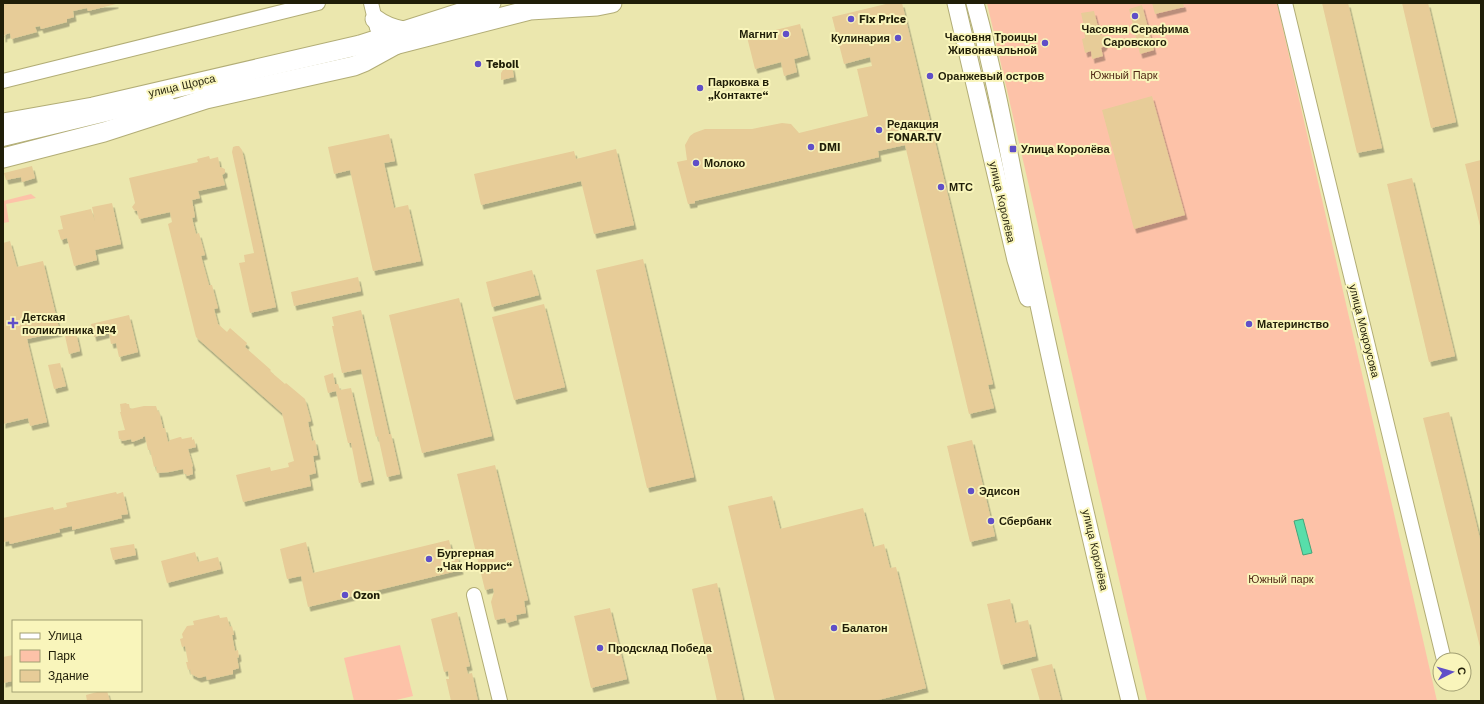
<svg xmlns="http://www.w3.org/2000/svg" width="1484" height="704" font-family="'Work Sans',sans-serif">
  <defs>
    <filter id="shadow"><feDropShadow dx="2.5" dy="4.5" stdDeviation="0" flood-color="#0004"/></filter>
  </defs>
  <rect width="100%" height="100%" fill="#ebe7ae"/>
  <g fill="#fdc2a8">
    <polygon points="987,3 1277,3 1437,701 1147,701"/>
    <polygon points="31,194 36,198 6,204 9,222 3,223 3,201"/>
    <polygon points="400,645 413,696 392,701 354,701 344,658"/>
  </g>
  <polygon fill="#57deaa" stroke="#46a479" points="1303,519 1312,553 1303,555 1294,521"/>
  <g fill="#e7cc98" filter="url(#shadow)">
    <polygon points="3,3 116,3 116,4 88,11 87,8 73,11 74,17 67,19 67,22 41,29 40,26 35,27 37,32 11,39 10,33 4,35 5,37 3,38"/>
    <polygon points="890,3 902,3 993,384 988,385 994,408 969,414 905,145 878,151 879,157 695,201 695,203 688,204 677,162 687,160 685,145 690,136 694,133 705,129 752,129 782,123 791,124 799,133 868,116 857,69 872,66 870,57 844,64 832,17"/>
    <polygon points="1152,3 1183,3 1184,7 1155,14"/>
    <polygon points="1322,3 1348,3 1382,148 1357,153"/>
    <polygon points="1402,3 1428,3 1456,122 1431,128"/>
    <polygon points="1142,5 1154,50 1140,54 1129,9"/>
    <polygon points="1094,11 1100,35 1104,36 1106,42 1104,46 1101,48 1103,56 1092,59 1091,51 1085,53 1082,39 1085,38 1084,31 1085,31 1081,13"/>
    <polygon points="800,24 808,55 794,59 797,72 784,76 781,62 755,69 747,37"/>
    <polygon points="512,66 514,77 501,80 501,73 503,70"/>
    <polygon points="1152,96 1185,215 1134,229 1102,110"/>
    <polygon points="389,134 395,161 384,163 394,208 408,205 421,261 373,271 350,170 334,174 328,147"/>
    <polygon points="236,146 239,146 242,150 276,307 250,313 239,263 245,262 244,255 254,253 232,152 233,147"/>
    <polygon points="616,149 634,225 594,234 581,181 481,205 474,174 574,151 576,159"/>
    <polygon points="209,156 210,159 218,157 220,167 225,169 225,173 222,175 225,185 198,191 200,198 192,200 195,217 192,218 196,234 199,233 205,255 201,256 209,285 212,285 218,308 214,309 218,324 227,332 230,328 247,343 245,347 271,370 270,371 285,384 286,383 305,399 311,421 308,422 312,441 315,440 318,455 313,456 316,473 309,475 311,486 243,502 236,475 270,467 271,471 289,467 288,463 294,461 282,413 196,337 168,224 172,222 170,212 139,219 137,211 134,210 132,207 135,203 129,178 198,162 197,159"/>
    <polygon points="1481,160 1481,226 1480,226 1465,164"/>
    <polygon points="32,166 35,178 22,182 21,177 6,180 4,173"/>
    <polygon points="1412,178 1455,356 1429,362 1387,184"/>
    <polygon points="112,203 121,244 95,250 97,260 74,266 67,238 61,240 58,230 63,229 60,216 91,209 95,221 92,207"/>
    <polygon points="10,241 17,267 43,261 60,332 27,339 47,422 30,426 28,418 3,424 3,243"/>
    <polygon points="643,259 694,477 647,488 596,270"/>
    <polygon points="532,270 539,295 492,307 486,282"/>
    <polygon points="358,277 361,291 294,306 291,292"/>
    <polygon points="459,298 492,436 422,453 389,315"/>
    <polygon points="544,304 565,387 514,400 492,317"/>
    <polygon points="361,310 389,434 391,434 400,474 387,477 378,436 376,437 361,369 342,373 332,326 334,326 332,317"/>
    <polygon points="129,315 138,352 119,357 116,343 111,344 109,333 94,337 91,324"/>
    <polygon points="76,333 80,351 69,354 65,336"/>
    <polygon points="60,363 66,386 54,389 48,365"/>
    <polygon points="333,373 335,384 338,384 340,390 351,388 372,480 359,483 351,443 348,443 336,391 328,393 324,376"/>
    <polygon points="126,403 127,404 129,404 130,409 144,406 156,406 158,412 159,411 163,428 165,428 168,442 170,441 170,440 180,437 181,437 182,439 192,437 192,440 194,439 196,447 188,449 193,466 192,467 193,474 187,476 186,474 184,474 183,469 169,472 157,473 156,466 154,467 150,450 148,450 145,436 143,437 143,438 132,442 131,439 122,441 121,439 119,439 118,431 125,430 120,412 121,412 120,404"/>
    <polygon points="1449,412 1481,543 1481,651 1423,418"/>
    <polygon points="972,440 995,536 970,542 947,446"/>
    <polygon points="495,465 528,600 524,601 526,613 516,615 517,620 507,623 505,618 495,620 491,602 494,592 493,588 485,590 457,474"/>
    <polygon points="116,492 117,494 123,492 128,514 121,515 122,518 72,530 72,526 59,529 60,532 10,544 9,541 3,542 3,518 53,507 54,510 67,507 66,503"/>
    <polygon points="772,496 780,529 863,508 873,547 884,544 890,568 896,567 926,688 874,701 775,701 728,506"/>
    <polygon points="449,540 453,556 457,555 461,570 308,607 301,576 287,579 280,549 306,542 313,573"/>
    <polygon points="134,544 136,555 113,560 110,548"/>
    <polygon points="195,552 198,562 218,557 221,569 167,583 161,561"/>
    <polygon points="717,583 743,700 737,701 717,701 692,589"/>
    <polygon points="1010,599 1015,623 1028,620 1036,656 1001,665 987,604"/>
    <polygon points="610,608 627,679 591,688 574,616"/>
    <polygon points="457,612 470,666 466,667 468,674 472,673 478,701 451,701 446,679 449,679 448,671 444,672 431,619"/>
    <polygon points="219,615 220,618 227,617 230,627 232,626 234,635 232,635 235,651 238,650 239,657 237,658 239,668 233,670 233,674 207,680 206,676 199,678 191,674 190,669 188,670 186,662 188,662 185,646 182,647 180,639 183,638 182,634 187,626 194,625 193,621"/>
    <polygon points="13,655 13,681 3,683 3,657"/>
    <polygon points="1052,664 1061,700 1040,701 1031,669"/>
    <polygon points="101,691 107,691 110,701 87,701 86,695"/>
  </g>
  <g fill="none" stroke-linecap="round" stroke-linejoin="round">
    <g stroke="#b2ad76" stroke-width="16">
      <g id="minor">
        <polyline points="371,3 377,28"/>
        <polyline points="1285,3 1444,660"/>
        <polyline points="3,81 318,3"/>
        <polyline points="3,139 119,111 169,104"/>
        <polyline points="474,595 500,701"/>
      </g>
    </g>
    <g stroke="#b2ad76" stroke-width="19">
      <g id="tertiary">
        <polyline points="956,3 1016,260 1028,298"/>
        <path d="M975 3C1001 98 1016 195 1036 291 1065 428 1097 565 1130 701"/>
      </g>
    </g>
    <g stroke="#b2ad76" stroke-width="21">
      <g id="secondary">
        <path d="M375 19C384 26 392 29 404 31"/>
        <polyline points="394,45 530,10 597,6 612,3"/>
        <polyline points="3,123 93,107 360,45 491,3"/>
        <polyline points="3,158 104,132 206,99 354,66 364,62 395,45"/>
      </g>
    </g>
    <use href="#minor" stroke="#fff" stroke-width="14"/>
    <use href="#tertiary" stroke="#fff" stroke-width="17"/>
    <use href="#secondary" stroke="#fff" stroke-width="19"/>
  </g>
  <g fill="#604fc8" stroke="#f9f5bb" stroke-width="1.5">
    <circle cx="1135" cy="16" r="4"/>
    <circle cx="851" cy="19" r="4"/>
    <circle cx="786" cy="34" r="4"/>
    <circle cx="898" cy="38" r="4"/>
    <circle cx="1045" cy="43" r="4"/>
    <circle cx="478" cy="64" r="4"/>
    <circle cx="930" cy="76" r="4"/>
    <circle cx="700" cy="88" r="4"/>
    <circle cx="879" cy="130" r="4"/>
    <circle cx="811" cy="147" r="4"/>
    <rect x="1009" y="145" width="8" height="8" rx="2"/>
    <circle cx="696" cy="163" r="4"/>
    <circle cx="941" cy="187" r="4"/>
    <path d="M11 317h4v4h4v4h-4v4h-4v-4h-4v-4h4z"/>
    <circle cx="1249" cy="324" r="4"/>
    <circle cx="971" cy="491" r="4"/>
    <circle cx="991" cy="521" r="4"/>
    <circle cx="429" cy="559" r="4"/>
    <circle cx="345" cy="595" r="4"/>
    <circle cx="834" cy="628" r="4"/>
    <circle cx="600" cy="648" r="4"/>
  </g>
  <g text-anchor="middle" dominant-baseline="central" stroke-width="4" stroke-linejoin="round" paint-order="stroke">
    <g font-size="11" font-weight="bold" fill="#201e08" stroke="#f9f5bb" text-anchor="start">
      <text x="859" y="19">Fix Price</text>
      <text x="1135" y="29" text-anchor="middle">Часовня Серафима<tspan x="1135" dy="13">Саровского</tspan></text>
      <text x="778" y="34" text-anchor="end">Магнит</text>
      <text x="1037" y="37" text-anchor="end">Часовня Троицы<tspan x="1037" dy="13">Живоначальной</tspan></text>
      <text x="890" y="38" text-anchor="end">Кулинария</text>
      <text x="486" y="64">Teboil</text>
      <text x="938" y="76">Оранжевый остров</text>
      <text x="708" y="82">Парковка в<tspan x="708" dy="13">„Контакте“</tspan></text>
      <text x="887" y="124">Редакция<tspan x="887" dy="13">FONAR.TV</tspan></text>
      <text x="819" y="147">DMI</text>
      <text x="1021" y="149">Улица Королёва</text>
      <text x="704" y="163">Молоко</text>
      <text x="949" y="187">МТС</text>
      <text x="22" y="317">Детская<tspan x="22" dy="13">поликлиника №4</tspan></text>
      <text x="1257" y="324">Материнство</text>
      <text x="979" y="491">Эдисон</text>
      <text x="999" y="521">Сбербанк</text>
      <text x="437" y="553">Бургерная<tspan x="437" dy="13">„Чак Норрис“</tspan></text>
      <text x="353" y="595">Ozon</text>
      <text x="842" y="628">Балатон</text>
      <text x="608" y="648">Продсклад Победа</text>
    </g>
    <g font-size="11" fill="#522916" stroke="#f9f5bb">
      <text x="1124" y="75">Южный Парк</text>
      <text x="1281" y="579">Южный парк</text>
    </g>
    <g font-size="11" fill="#201e08" stroke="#f9f5bb">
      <text transform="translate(182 86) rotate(-13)">улица Щорса</text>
      <text transform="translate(1002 202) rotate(77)">улица Королёва</text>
      <text transform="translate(1364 331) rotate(76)">улица Мокроусова</text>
      <text transform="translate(1095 550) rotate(77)">улица Королёва</text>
    </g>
  </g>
  <rect width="1484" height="704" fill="none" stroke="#201e08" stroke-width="8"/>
  <rect x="12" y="620" width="130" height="72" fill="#f9f5bb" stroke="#a29f73"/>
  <rect x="20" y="633" width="20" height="6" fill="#ffffff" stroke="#a29f73"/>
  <text x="48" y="640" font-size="12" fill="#201e08">Улица</text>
  <rect x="20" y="650" width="20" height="12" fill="#fdc2a8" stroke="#a29f73"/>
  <text x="48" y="660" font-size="12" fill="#201e08">Парк</text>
  <rect x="20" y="670" width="20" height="12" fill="#e7cc98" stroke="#a29f73"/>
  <text x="48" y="680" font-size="12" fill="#201e08">Здание</text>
  <g transform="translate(1452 672) rotate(84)"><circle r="19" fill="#f9f5bb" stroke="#a29f73"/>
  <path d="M0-3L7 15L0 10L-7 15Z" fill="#604fc8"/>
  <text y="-6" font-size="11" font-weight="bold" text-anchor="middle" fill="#201e08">С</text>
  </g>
</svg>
